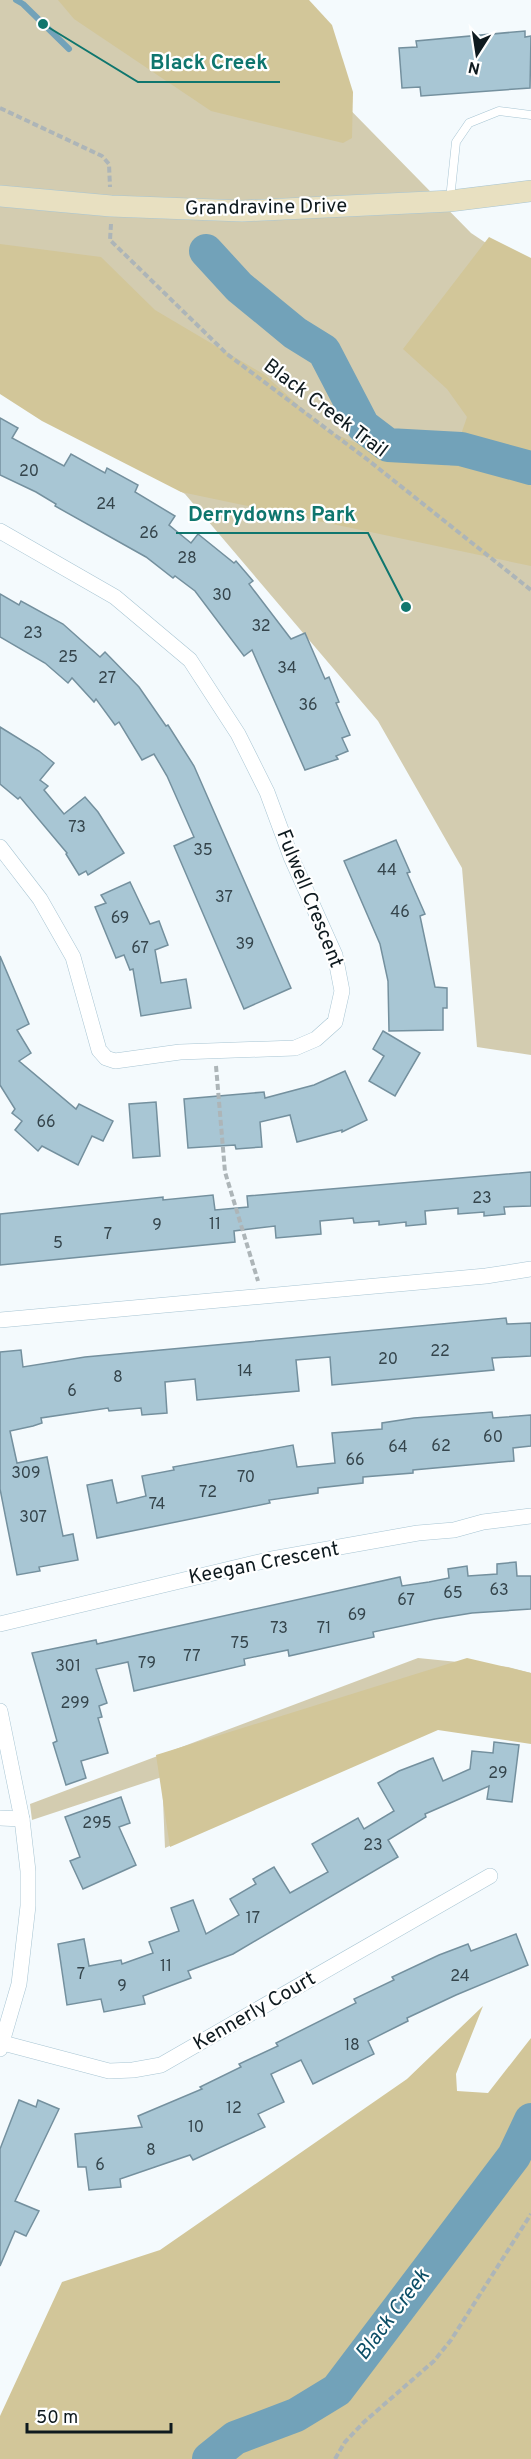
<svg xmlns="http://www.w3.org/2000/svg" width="531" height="2459" font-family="Overpass,sans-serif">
  <rect width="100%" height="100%" fill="#f4fafd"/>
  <g fill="#d3ccb0">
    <polygon points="0,0 287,0 320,79 471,233 531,273 531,1055 477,1047 462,868 378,721 185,494 0,380"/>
    <polygon points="418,1658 508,1667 531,1673 531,1735 511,1728 424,1730 165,1848 162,1777 32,1820 30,1804"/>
  </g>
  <g fill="#d2c699">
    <polygon points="58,0 309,0 332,25 353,92 352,138 343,143 211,111 74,19"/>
    <polygon points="489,237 531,258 531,566 181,492 42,421 0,394 0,244 101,257 155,310 265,375 326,430 381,454 450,466 467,417 447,389 403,349"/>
    <polygon points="467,1658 531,1673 531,1744 438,1730 170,1847 156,1755"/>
    <polygon points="483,2006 456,2074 457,2091 488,2093 531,2038 531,2459 0,2459 0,2416 62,2282 160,2250 407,2079"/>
  </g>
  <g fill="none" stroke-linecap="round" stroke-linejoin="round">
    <polyline stroke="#72a2b9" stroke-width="6" points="16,0 23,4 69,49"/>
    <g stroke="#72a2b9" stroke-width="34">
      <polyline points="206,251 239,287 295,333 324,351 363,426 388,445 461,449 531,468"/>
      <polyline points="209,2459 235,2438 296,2415 337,2390 514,2156 531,2120"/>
    </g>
  </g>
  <g fill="#a8c6d4" stroke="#74909e" stroke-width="1.5">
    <polygon points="525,31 525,37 531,36 530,88 421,96 420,87 402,88 399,48 417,47 416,41"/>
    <polygon points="0,418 18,428 12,438 64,466 71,454 105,473 107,468 138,485 135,492 175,516 169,525 191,543 198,534 234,563 236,561 253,581 249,584 291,639 305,633 325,679 329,677 339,702 336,703 350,735 342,738 348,751 336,756 338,759 305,770 252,650 244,656 195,591 175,576 173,578 146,557 55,506 56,504 36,492 0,475"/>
    <polygon points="0,594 19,605 21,601 63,624 100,657 105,652 139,687 166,726 168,725 194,766 291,988 244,1009 174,846 194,837 167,776 154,754 142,760 119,722 115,725 96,699 94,702 72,678 68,683 45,663 0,637"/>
    <polygon points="0,727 39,751 54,763 40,780 48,786 44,790 64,814 85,797 98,812 124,853 88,875 86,871 79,875 66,854 67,853 20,797 18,799 0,784"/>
    <polygon points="396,840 410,872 407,873 425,914 420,916 435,987 447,988 447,1008 443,1008 443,1030 389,1031 388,981 380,944 344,861"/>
    <polygon points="130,882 150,924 159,921 168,945 155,950 161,983 186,979 191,1008 141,1016 133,969 130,970 124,955 116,958 95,907 106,903 101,895"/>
    <polygon points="0,956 29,1024 17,1030 31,1053 19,1061 76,1109 79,1104 113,1121 103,1141 92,1136 78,1165 42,1146 38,1151 15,1130 22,1121 12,1113 15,1109 0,1085"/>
    <polygon points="383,1031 420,1053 395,1096 369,1081 384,1056 373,1049"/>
    <polygon points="345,1071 367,1120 342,1132 342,1130 297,1142 290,1115 260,1122 262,1147 236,1149 235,1145 188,1148 184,1099 264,1092 265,1098 314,1085"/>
    <polygon points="156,1102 160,1156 133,1158 129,1104"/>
    <polygon points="531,1172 531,1206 504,1207 505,1214 484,1216 484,1212 458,1214 458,1208 425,1211 426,1224 406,1226 406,1222 379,1225 379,1221 354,1223 353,1218 320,1221 321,1234 276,1238 275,1226 234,1231 235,1242 0,1265 0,1214 163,1197 163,1200 213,1195 215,1210 248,1207 247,1196"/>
    <polygon points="506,1318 507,1324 531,1323 531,1356 492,1358 494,1370 332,1385 330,1357 296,1360 299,1391 197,1400 195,1379 165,1382 167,1413 142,1415 141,1408 109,1411 108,1408 41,1418 42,1423 33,1426 10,1431 17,1463 47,1457 63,1536 73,1534 78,1560 39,1567 40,1571 17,1575 0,1489 0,1352 21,1350 23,1367 85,1357"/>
    <polygon points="492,1412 493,1418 531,1415 531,1446 513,1448 514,1461 413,1470 413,1473 363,1477 363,1483 318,1488 318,1493 269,1500 270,1503 97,1538 87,1485 112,1480 117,1503 146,1496 142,1476 174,1470 173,1467 293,1445 297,1467 335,1463 332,1433 382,1429 382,1423 414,1418"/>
    <polygon points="516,1562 517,1576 531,1576 531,1609 472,1613 435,1619 373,1632 374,1637 289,1656 288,1650 244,1659 245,1665 134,1691 128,1662 96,1669 107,1703 99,1706 102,1717 98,1718 108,1753 81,1761 86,1778 66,1785 53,1743 57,1741 32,1653 96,1640 97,1644 400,1577 402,1586 429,1582 449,1578 448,1569 467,1566 468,1576 497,1574 497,1564"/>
    <polygon points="494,1742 519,1745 512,1802 487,1799 489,1786 425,1814 426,1817 388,1840 398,1857 233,1954 188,1971 191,1978 143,1996 145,2004 104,2012 101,1999 67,2005 58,1944 84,1939 89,1966 121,1960 122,1964 153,1953 149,1942 179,1931 171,1908 193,1900 206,1934 239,1915 230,1899 256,1884 253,1879 274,1867 290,1893 328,1872 312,1844 358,1818 364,1829 394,1811 378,1783 399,1771 433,1758 443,1781 470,1769 472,1751 493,1753"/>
    <polygon points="121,1797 130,1823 119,1827 136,1865 83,1889 70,1861 80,1857 65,1817"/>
    <polygon points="516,1934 528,1965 456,1995 407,2018 408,2021 368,2041 374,2054 313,2084 301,2060 271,2074 284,2102 258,2114 265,2127 193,2160 190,2155 120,2179 121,2187 89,2190 86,2167 78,2167 75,2134 142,2127 138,2116 202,2089 200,2087 241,2067 239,2064 278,2046 276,2043 356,2003 354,1999 394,1980 392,1977 439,1955 468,1944 471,1951"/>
    <polygon points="19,2100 36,2107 38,2100 59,2109 15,2201 39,2211 26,2236 15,2231 0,2266 0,2149"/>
  </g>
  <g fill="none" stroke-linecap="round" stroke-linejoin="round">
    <g stroke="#a8c5d3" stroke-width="9">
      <polyline id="lane" points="450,199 456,142 469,123 499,111 531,115"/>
    </g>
    <g stroke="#a8c5d3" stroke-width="16">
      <g id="street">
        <polyline points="0,531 115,597 190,660 238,734 267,792 291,857 335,955 342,991 335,1022 316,1039 295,1048 180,1052 115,1061 106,1058 99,1050 73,957 40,899 0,847"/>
        <polyline points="0,1320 486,1276 531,1269"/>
        <polyline points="0,1624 272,1559 418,1533 454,1530 483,1522 531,1516"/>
        <polyline points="0,1711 22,1819 28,1871 28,1906 19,1984 0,2049"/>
        <polyline points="0,1818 22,1819"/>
        <polyline points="3,2043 109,2071 133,2070 161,2065 490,1876"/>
      </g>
    </g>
    <g stroke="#a8c5d3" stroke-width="22">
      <polyline id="secondary" points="0,196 111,206 242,211 450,201 531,191"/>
    </g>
    <g stroke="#adb5b8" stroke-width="4" stroke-dasharray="6 3" stroke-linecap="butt">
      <polyline points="0,108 102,156 109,164 110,187"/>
      <polyline points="111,224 110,240 227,354 368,460 531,590"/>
      <polyline points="216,1066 225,1172 258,1281"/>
      <polyline points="335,2459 345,2442 364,2422 434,2361 451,2340 531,2214"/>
    </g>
    <use href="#lane" stroke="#fff" stroke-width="8"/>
    <use href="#street" stroke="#fff" stroke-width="15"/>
    <use href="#secondary" stroke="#e8e0c1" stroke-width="21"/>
  </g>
  <g text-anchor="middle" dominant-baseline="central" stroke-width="4.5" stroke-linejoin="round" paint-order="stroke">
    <g font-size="16" fill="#35454c">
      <text x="29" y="472">20</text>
      <text x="106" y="505">24</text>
      <text x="149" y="534">26</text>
      <text x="187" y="559">28</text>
      <text x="222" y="596">30</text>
      <text x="261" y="627">32</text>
      <text x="33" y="634">23</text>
      <text x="68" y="658">25</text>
      <text x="287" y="669">34</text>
      <text x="107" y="679">27</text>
      <text x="308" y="706">36</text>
      <text x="77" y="828">73</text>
      <text x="203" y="851">35</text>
      <text x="387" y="871">44</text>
      <text x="224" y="898">37</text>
      <text x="400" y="913">46</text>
      <text x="120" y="919">69</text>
      <text x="245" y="945">39</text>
      <text x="140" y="949">67</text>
      <text x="46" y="1123">66</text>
      <text x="482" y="1199">23</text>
      <text x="215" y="1225">11</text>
      <text x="157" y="1226">9</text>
      <text x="108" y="1235">7</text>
      <text x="58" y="1244">5</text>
      <text x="440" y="1352">22</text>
      <text x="388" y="1360">20</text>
      <text x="245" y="1372">14</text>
      <text x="118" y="1378">8</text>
      <text x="72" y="1392">6</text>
      <text x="493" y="1438">60</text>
      <text x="441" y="1447">62</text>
      <text x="398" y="1448">64</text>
      <text x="355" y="1461">66</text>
      <text x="26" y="1474">309</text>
      <text x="246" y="1478">70</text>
      <text x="208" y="1493">72</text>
      <text x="157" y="1505">74</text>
      <text x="33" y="1518">307</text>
      <text x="499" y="1591">63</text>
      <text x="453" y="1594">65</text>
      <text x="406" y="1601">67</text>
      <text x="357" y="1616">69</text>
      <text x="279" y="1629">73</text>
      <text x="324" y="1629">71</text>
      <text x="240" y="1644">75</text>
      <text x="192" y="1657">77</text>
      <text x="147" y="1664">79</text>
      <text x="68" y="1667">301</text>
      <text x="75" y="1704">299</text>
      <text x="498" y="1774">29</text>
      <text x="97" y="1824">295</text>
      <text x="373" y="1846">23</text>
      <text x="253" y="1919">17</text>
      <text x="166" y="1967">11</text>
      <text x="81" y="1975">7</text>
      <text x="460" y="1977">24</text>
      <text x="122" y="1987">9</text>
      <text x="352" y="2046">18</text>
      <text x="234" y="2109">12</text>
      <text x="196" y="2128">10</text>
      <text x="151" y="2151">8</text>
      <text x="100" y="2166">6</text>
    </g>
    <g font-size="20" fill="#0f1a1f" stroke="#fff">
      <text transform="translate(266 208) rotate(-1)">Grandravine Drive</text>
      <text transform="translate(325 409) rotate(37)">Black Creek Trail</text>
      <text transform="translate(309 899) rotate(68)">Fulwell Crescent</text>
      <text transform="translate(264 1564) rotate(-11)">Keegan Crescent</text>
      <text transform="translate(255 2012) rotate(-30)">Kennerly Court</text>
    </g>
    <g font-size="21" font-style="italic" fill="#0c4e66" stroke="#fff">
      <text transform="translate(393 2315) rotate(-53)">Black Creek</text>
    </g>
  </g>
  <path fill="none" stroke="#0f766e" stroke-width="2" d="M43 24L138 82H280M406 607L368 533H176"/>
  <g fill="#0f766e" stroke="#fff" stroke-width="2">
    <circle cx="43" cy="24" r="6"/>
    <circle cx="406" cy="607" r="6"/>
  </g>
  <g font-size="21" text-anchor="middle" font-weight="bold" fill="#0f766e" stroke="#fff" stroke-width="4.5" stroke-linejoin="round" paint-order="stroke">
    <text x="209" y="69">Black Creek</text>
    <text x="272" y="521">Derrydowns Park</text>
  </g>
  <g transform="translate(477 54) rotate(192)" stroke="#ffffff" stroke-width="4.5" paint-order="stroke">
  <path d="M0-4.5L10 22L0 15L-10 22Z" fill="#0f1a1f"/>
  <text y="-9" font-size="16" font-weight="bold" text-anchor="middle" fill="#0f1a1f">N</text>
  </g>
  <path d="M27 2423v9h144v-9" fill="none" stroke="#0f1a1f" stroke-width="3"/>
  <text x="36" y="2423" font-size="18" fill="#0f1a1f" stroke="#ffffff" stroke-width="4.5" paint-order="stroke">50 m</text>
</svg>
